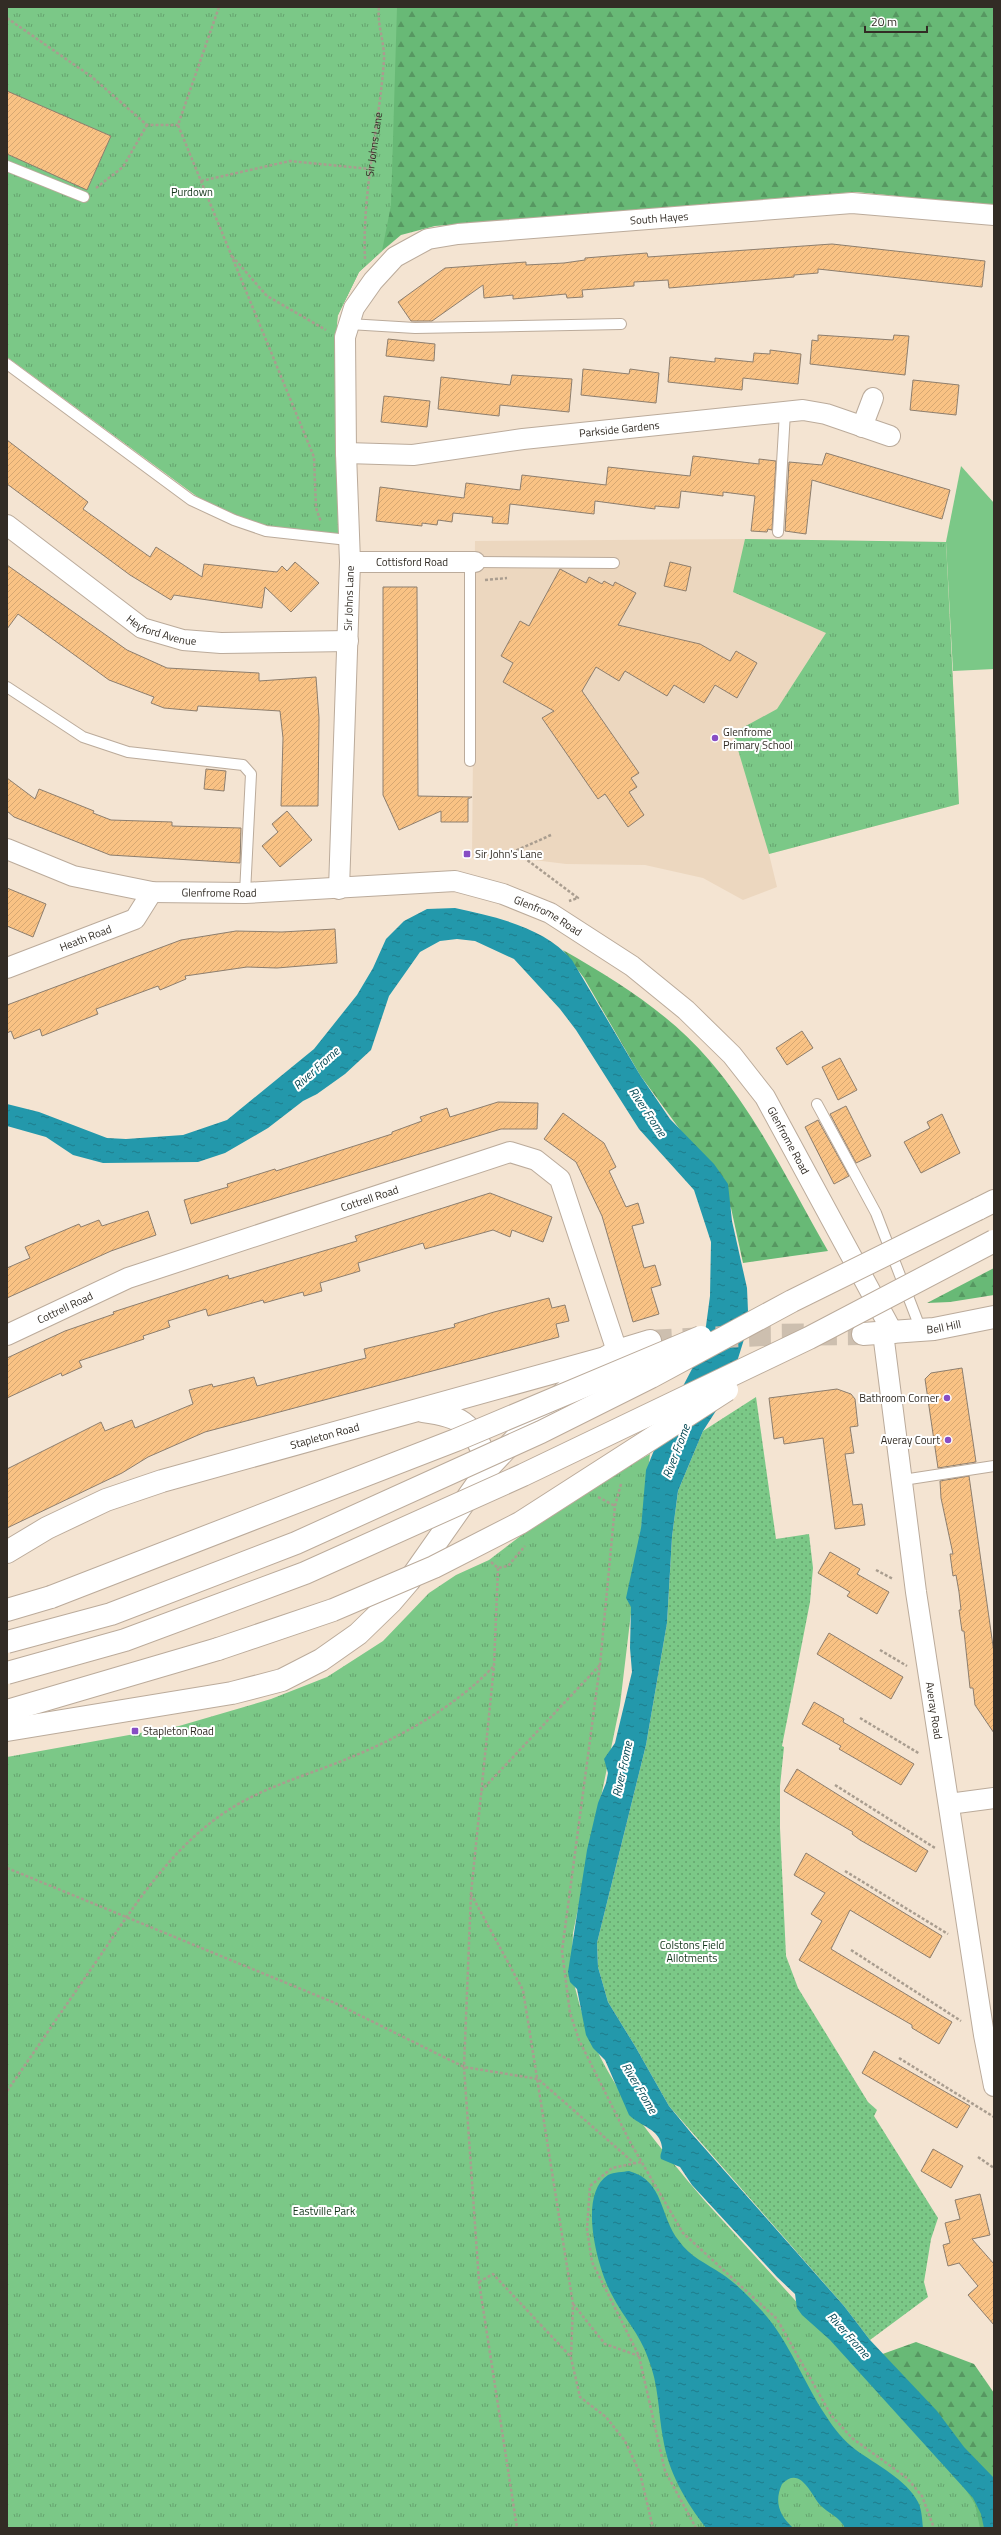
<svg xmlns="http://www.w3.org/2000/svg" width="1001" height="2535" font-family="'Titillium Web',sans-serif">
  <defs>
    <pattern id="forest-firs" width="22" height="20" patternUnits="userSpaceOnUse"><rect width="22" height="20" fill="#68b976"/><path d="M5 1l3.5 6h-7zM16 11l3.5 6h-7z" fill="#569761"/></pattern>
    <pattern id="park-tufts" width="24" height="20" patternUnits="userSpaceOnUse"><rect width="24" height="20" fill="#7bc887"/><path d="M3 7l-1-3M5 7V3M7 7l1-3M15 17l-1-3M17 17v-4M19 17l1-3" fill="none" stroke="#65a36e"/></pattern>
    <pattern id="garden-dots" width="8" height="8" patternUnits="userSpaceOnUse"><rect width="8" height="8" fill="#7bc887"/><path d="M2 2h.1M6 6h.1" fill="none" stroke="#65a36e" stroke-width="1.8" stroke-linecap="round"/></pattern>
    <pattern id="water-ripples" width="26" height="14" patternUnits="userSpaceOnUse"><rect width="26" height="14" fill="#2398ab"/><path d="M2 4q2-2 4 0t4 0M15 11q2-2 4 0t4 0" fill="none" stroke="#1f7c8b"/></pattern>
    <pattern id="building-hatch" width="6" height="6" patternUnits="userSpaceOnUse"><rect width="6" height="6" fill="#f9c284"/><path d="M-1 1l2-2M0 6l6-6M5 7l2-2" fill="none" stroke="#d6a772"/></pattern>
  </defs>
  <rect width="100%" height="100%" fill="#f4e4d2"/>
  <polygon fill="#ecd7bf" points="745,539 946,542 959,804 769,854 777,887 743,900 703,878 645,865 566,864 495,855 472,858 475,541"/>
  <polygon fill="#7bc887" points="961,466 994,503 994,669 953,671 946,542"/>
  <g fill="url(#forest-firs)">
    <polygon points="291,7 994,7 994,220 977,204 856,192 435,226 401,235 382,251 359,272 338,315"/>
    <path d="M563 950C617 981 669 1013 710 1061 758 1117 791 1187 828 1251L743 1263 731 1208 681 1131 640 1075 584 978Z"/>
    <polygon points="994,1268 994,1295 950,1302 927,1303"/>
    <polygon points="916,2342 974,2364 994,2393 994,2528 940,2528 863,2361"/>
  </g>
  <g fill="url(#park-tufts)">
    <polygon points="7,7 397,7 391,205 382,251 359,272 338,315 337,324 338,535 273,528 237,516 199,498 7,357"/>
    <polygon points="745,539 946,542 959,804 769,854 733,733 777,709 826,633 733,592"/>
    <path d="M650 1454 620 1705 573 1933C573 1944 571 1957 571 1969 572 1977 575 1987 577 1995 596 2074 653 2139 704 2200L962 2484 975 2504 980 2528H7V1757L179 1726 271 1699 327 1677 383 1641 429 1593 456 1575 489 1560 569 1499Z"/>
  </g>
  <polygon fill="url(#garden-dots)" points="756,1397 776,1539 809,1534 813,1568 810,1602 782,1746 784,1747 780,1786 780,1828 786,1956 798,1988 868,2102 877,2110 874,2116 938,2218 931,2239 924,2282 928,2297 870,2340 844,2306 669,2106 635,2046 608,2002 598,1967 597,1943 646,1745 667,1623 672,1537 678,1491 703,1431"/>
  <g fill="url(#water-ripples)">
    <path d="M455 908C496 917 544 927 572 960L640 1075 670 1119 714 1164 728 1184 732 1221 747 1288 748 1311 746 1333 730 1384 721 1403 703 1431 678 1491 672 1537 667 1623 646 1745 597 1943 598 1967 608 2002 635 2046 669 2106 692 2134 844 2306 870 2340 937 2411 964 2447 993 2477 994 2528H984L981 2514 973 2498 830 2340 802 2315 797 2308 795 2294 777 2277 692 2185 680 2167 661 2159C659 2154 663 2152 662 2147 660 2129 640 2126 629 2115L605 2060 593 2048 586 2035 577 1989 570 1982 568 1972 587 1850 598 1803 606 1783 608 1773 604 1759 615 1743 632 1672 630 1648 631 1607 626 1598 641 1528 646 1470 670 1411 693 1367 706 1326 710 1296 711 1242 694 1190 639 1129 576 1030 560 1009 514 959 475 941 457 939 440 941 420 952 389 996 371 1050 345 1074 317 1094 303 1101 268 1128 225 1153 198 1162 103 1163 73 1155 46 1137 7 1126V1104L39 1112 107 1138 126 1139 183 1135 227 1120 314 1049 357 995 373 968 386 939 404 921 427 909Z"/>
    <path d="M629 2171C665 2181 659 2216 679 2241 689 2256 707 2264 722 2274 736 2283 750 2298 762 2311 790 2342 803 2382 826 2416 834 2429 844 2441 856 2450 875 2464 907 2480 918 2502 922 2510 922 2519 923 2528H845C840 2517 828 2513 820 2505 811 2494 800 2465 782 2484 774 2502 779 2515 793 2528H706C686 2502 668 2472 663 2438 658 2411 659 2385 648 2358 640 2334 623 2317 612 2295 598 2270 577 2195 608 2175 614 2172 623 2172 629 2171Z"/>
  </g>
  <g fill="url(#building-hatch)" stroke="#8d7e6e">
    <polygon points="7,91 111,136 87,190 7,154"/>
    <polygon points="832,244 985,261 982,287 818,269 818,273 794,275 794,277 669,288 668,280 634,282 634,286 582,290 583,297 567,298 566,294 513,299 513,295 484,298 483,285 432,321 411,321 398,302 445,268 526,262 526,265 564,263 585,260 585,258 647,253 648,257"/>
    <polygon points="818,335 893,340 894,335 909,336 905,375 810,364 812,340 818,341"/>
    <polygon points="388,339 435,344 434,361 386,356"/>
    <polygon points="770,350 801,354 798,384 743,378 742,390 668,382 670,357 715,362 715,358 753,362 754,353 770,354"/>
    <polygon points="583,369 629,374 630,369 659,373 656,403 581,395"/>
    <polygon points="512,375 572,379 569,412 500,405 499,416 438,409 441,377 510,385"/>
    <polygon points="913,380 959,385 956,415 910,410"/>
    <polygon points="384,396 430,401 427,427 381,422"/>
    <polygon points="7,440 88,502 83,509 150,557 156,547 202,577 204,564 277,572 282,566 287,571 295,562 319,583 291,612 265,587 262,608 174,595 171,600 130,575 7,484"/>
    <polygon points="826,453 950,490 942,519 812,480 806,534 785,531 789,462 822,465"/>
    <polygon points="693,456 759,464 759,459 776,461 772,530 768,529 767,532 751,531 755,496 723,492 723,496 681,491 679,508 655,506 655,509 595,501 594,514 510,504 508,524 492,523 493,517 453,513 452,522 438,520 437,525 422,523 422,526 376,521 380,487 464,498 466,483 520,490 522,475 606,485 608,467 690,476"/>
    <polygon points="670,562 691,567 686,591 664,586"/>
    <polygon points="7,565 127,650 167,668 259,673 259,681 316,677 319,718 318,806 281,806 283,738 280,711 198,706 197,711 164,708 151,703 154,697 109,680 18,614 7,629"/>
    <polygon points="560,569 586,583 589,577 602,584 604,581 613,586 615,582 636,593 618,625 700,644 730,661 736,651 757,663 737,698 715,685 704,703 674,685 667,696 625,671 619,681 596,667 582,691 639,773 631,778 637,787 629,792 644,815 628,827 605,794 598,799 542,718 554,711 503,682 513,663 501,656 520,621 529,626"/>
    <polygon points="383,587 417,587 418,796 472,797 468,799 468,822 441,822 441,811 399,830 383,795"/>
    <polygon points="206,769 226,771 224,791 204,789"/>
    <polygon points="7,778 35,799 39,789 94,811 93,813 111,820 172,822 172,826 241,828 240,863 110,855 14,817 7,811"/>
    <polygon points="287,811 312,840 280,867 262,846 278,832 272,824"/>
    <polygon points="7,888 46,904 33,937 7,926"/>
    <polygon points="335,929 337,963 277,968 247,967 185,976 186,979 160,990 158,986 96,1009 98,1014 42,1036 40,1029 14,1039 11,1031 7,1033 7,1005 181,940 236,931 282,932"/>
    <polygon points="802,1031 813,1048 787,1065 776,1048"/>
    <polygon points="840,1058 857,1090 838,1100 822,1067"/>
    <polygon points="498,1102 538,1103 537,1129 501,1129 191,1224 184,1200 228,1187 227,1184 275,1169 276,1171 392,1134 392,1132 422,1121 420,1117 447,1108 450,1117"/>
    <polygon points="846,1106 871,1156 856,1163 830,1114"/>
    <polygon points="563,1113 604,1143 616,1167 609,1171 626,1207 638,1203 644,1223 632,1226 644,1268 655,1265 661,1285 651,1288 659,1314 633,1322 602,1216 576,1162 544,1139"/>
    <polygon points="942,1114 960,1153 921,1173 904,1142 930,1128 927,1122"/>
    <polygon points="818,1120 849,1176 834,1184 805,1127"/>
    <polygon points="490,1193 552,1217 543,1242 512,1230 510,1237 493,1230 425,1249 423,1243 358,1263 360,1271 320,1283 322,1291 304,1296 303,1292 264,1303 263,1300 208,1316 206,1309 168,1321 170,1327 143,1336 144,1339 79,1361 82,1367 62,1376 61,1373 7,1398 7,1358 65,1331 114,1314 113,1312 228,1275 229,1279 357,1241 355,1236"/>
    <polygon points="148,1211 156,1235 111,1251 7,1298 7,1268 30,1258 25,1247 79,1224 81,1227 99,1220 102,1226"/>
    <polygon points="549,1298 552,1308 565,1305 569,1321 556,1324 559,1337 205,1432 148,1457 122,1473 7,1528 7,1469 101,1422 105,1431 132,1420 135,1428 193,1404 189,1390 212,1384 213,1387 254,1377 257,1386 276,1381 366,1358 364,1349 455,1327 454,1324 494,1312"/>
    <polygon points="962,1368 976,1462 938,1468 925,1379 931,1373"/>
    <polygon points="837,1389 851,1394 855,1399 858,1426 850,1427 854,1453 845,1454 853,1505 862,1504 865,1525 835,1529 823,1438 784,1444 783,1437 774,1439 769,1398"/>
    <polygon points="969,1476 994,1653 994,1733 975,1705 973,1688 970,1688 964,1631 962,1631 959,1610 961,1610 959,1592 956,1575 953,1576 950,1554 953,1554 941,1498 940,1481"/>
    <polygon points="830,1552 860,1569 857,1574 889,1592 877,1614 847,1596 850,1592 818,1573"/>
    <polygon points="829,1633 903,1677 891,1699 817,1654"/>
    <polygon points="814,1702 844,1719 843,1722 914,1764 901,1785 839,1749 841,1746 802,1724"/>
    <polygon points="797,1769 928,1851 916,1872 860,1840 852,1834 853,1832 784,1791"/>
    <polygon points="806,1853 942,1936 930,1958 850,1910 831,1949 952,2022 939,2044 912,2028 912,2025 799,1960 822,1921 811,1914 825,1893 794,1875"/>
    <polygon points="874,2051 970,2106 957,2128 862,2073"/>
    <polygon points="933,2149 963,2166 951,2188 921,2171"/>
    <polygon points="980,2194 990,2235 972,2239 994,2264 994,2325 968,2295 978,2286 959,2263 948,2266 943,2245 950,2243 945,2223 960,2219 955,2200"/>
  </g>
  <g fill="none" stroke-linecap="round" stroke-linejoin="round">
    <polyline stroke="#cdbfaf" stroke-width="22" stroke-dasharray="22 11" stroke-linecap="butt" points="650,1341 763,1335 863,1334"/>
    <g stroke="#bbab9b" stroke-width="12">
      <g id="lane">
        <polyline points="7,166 84,197"/>
        <polyline points="349,324 415,328 621,324"/>
        <polyline points="7,364 191,500 234,520 266,531 348,540"/>
        <polyline points="778,532 785,412"/>
        <polyline points="470,561 470,761"/>
        <polyline points="475,562 614,563"/>
        <polyline points="7,687 83,737 128,752 243,765 251,774 245,893"/>
        <polyline points="817,1104 876,1213 921,1330"/>
        <polyline points="903,1480 994,1466"/>
      </g>
    </g>
    <g stroke="#bbab9b" stroke-width="22">
      <g id="street">
        <polyline points="862,427 873,398"/>
        <path id="s2" d="M346 453 413 455 523 439 803 410 826 414 890 436"/>
        <path id="s3" d="M7 525 142 628 183 640 221 643 348 641"/>
        <path id="s4" d="M350 562H475"/>
        <path id="s5" d="M7 849 73 876 152 892 245 893 455 881 503 894 550 913 632 966 686 1010 732 1055 765 1097 893 1333"/>
        <path id="s6" d="M339 889 350 562 346 453 345 337 354 308 373 281 395 257 428 239 458 234 852 203 994 215"/>
        <path id="s7" d="M7 968 135 919 152 892"/>
        <path id="s8" d="M883 1333 916 1592 984 2035 994 2086"/>
        <path id="s9" d="M7 1335 128 1278 510 1152 536 1160 560 1179 617 1351"/>
        <polyline points="949,1804 994,1798"/>
      </g>
    </g>
    <g stroke="#bbab9b" stroke-width="24">
      <g id="secondary">
        <path id="s10" d="M863 1334 934 1329 994 1317"/>
        <path d="M423 1411C466 1416 474 1427 489 1467"/>
        <path id="s11" d="M7 1552 47 1528 106 1500 162 1481 605 1358 617 1351 650 1341"/>
        <polyline points="7,1730 232,1693 282,1680 321,1660 358,1634 391,1602 409,1581 489,1467 541,1412 605,1358"/>
      </g>
    </g>
    <g stroke="#bbab9b" stroke-width="24">
      <g id="highway">
        <polyline points="978,1209 994,1201"/>
        <polyline points="7,1610 51,1597"/>
        <polyline points="7,1711 218,1649"/>
      </g>
    </g>
    <g stroke="#a99d8f" stroke-width="2.5" stroke-dasharray="3 2" stroke-linecap="butt">
      <polyline points="219,7 178,125 314,457 316,508 321,522"/>
      <polyline points="7,18 92,77 147,125 178,125"/>
      <polyline points="201,181 290,161 370,169"/>
      <polyline points="96,188 123,167 147,125"/>
      <polyline points="232,256 267,296 326,330"/>
      <path id="s1" d="M365 259C362 193 379 127 384 61 385 43 377 26 379 7"/>
      <polyline points="485,580 507,578"/>
      <polyline points="551,835 515,851 578,898 569,901"/>
      <polyline points="621,1484 615,1506 600,1665 562,1951 570,2013 579,2040 630,2142 683,2233 777,2319 831,2415 852,2438 907,2478 922,2496 934,2528"/>
      <polyline points="598,1497 615,1506"/>
      <polyline points="491,1562 498,1568 508,1566 525,1546"/>
      <polyline points="498,1568 494,1666 471,1894 464,2067 479,2282 517,2528"/>
      <polyline points="876,1570 893,1579"/>
      <polyline points="880,1650 907,1666"/>
      <polyline points="860,1718 920,1754"/>
      <polyline points="835,1785 935,1848"/>
      <polyline points="481,1791 600,1665"/>
      <polyline points="7,1868 335,2003 464,2067 538,2079 634,2163"/>
      <polyline points="845,1871 948,1934"/>
      <polyline points="471,1894 523,1990 573,2304 571,2358 580,2397 606,2417 625,2441 640,2473 653,2528"/>
      <polyline points="851,1950 961,2021"/>
      <polyline points="899,2058 994,2117"/>
      <path d="M7 2091C37 2048 66 2005 96 1962 132 1909 168 1852 221 1815 259 1788 306 1776 349 1758 401 1737 455 1707 494 1666"/>
      <polyline points="978,2157 994,2168"/>
      <polyline points="641,2162 612,2168 590,2186 587,2229 592,2262 639,2356 665,2471 696,2528"/>
      <polyline points="479,2282 493,2274 571,2357"/>
      <polyline points="573,2304 605,2344 639,2356"/>
    </g>
    <use href="#lane" stroke="#fff" stroke-width="10"/>
    <use href="#street" stroke="#fff" stroke-width="20"/>
    <use href="#secondary" stroke="#fff" stroke-width="22"/>
    <use href="#highway" stroke="#fff" stroke-width="22"/>
    <g stroke="#bbab9b" stroke-width="24" stroke-linecap="butt">
      <g id="highway-bridge">
        <polyline points="51,1597 456,1440 701,1337"/>
        <polyline points="7,1642 111,1614 296,1543 541,1432 651,1377 792,1301 978,1209"/>
        <polyline points="218,1649 333,1610 434,1567 520,1523 727,1390"/>
        <polyline points="7,1673 125,1640 305,1573 523,1475 809,1338 994,1241"/>
      </g>
    </g>
    <use href="#highway-bridge" stroke="#fff" stroke-width="22"/>
  </g>
  <g fill="#874dc4" stroke="#fff" stroke-width="1.5">
    <circle cx="715" cy="738" r="4"/>
    <rect x="463" y="850" width="8" height="8" rx="2"/>
    <circle cx="947" cy="1398" r="4"/>
    <circle cx="948" cy="1440" r="4"/>
    <rect x="131" y="1727" width="8" height="8" rx="2"/>
  </g>
  <g text-anchor="middle" dominant-baseline="central" stroke-width="4" stroke-linejoin="round" paint-order="stroke">
    <g font-size="11" fill="#322c25" stroke="#fff">
      <text stroke="none"><textPath href="#s1" startOffset="115">Sir Johns Lane</textPath></text>
      <text stroke="none"><textPath href="#s6" startOffset="918">South Hayes</textPath></text>
      <text stroke="none"><textPath href="#s2" startOffset="275">Parkside Gardens</textPath></text>
      <text stroke="none"><textPath href="#s4" startOffset="62">Cottisford Road</textPath></text>
      <text stroke="none"><textPath href="#s6" startOffset="291">Sir Johns Lane</textPath></text>
      <text stroke="none"><textPath href="#s3" startOffset="189">Heyford Avenue</textPath></text>
      <text stroke="none"><textPath href="#s5" startOffset="219">Glenfrome Road</textPath></text>
      <text stroke="none"><textPath href="#s5" startOffset="555">Glenfrome Road</textPath></text>
      <text stroke="none"><textPath href="#s7" startOffset="84">Heath Road</textPath></text>
      <text stroke="none"><textPath href="#s5" startOffset="890">Glenfrome Road</textPath></text>
      <text stroke="none"><textPath href="#s9" startOffset="388">Cottrell Road</textPath></text>
      <text stroke="none"><textPath href="#s9" startOffset="64">Cottrell Road</textPath></text>
      <text stroke="none"><textPath href="#s10" startOffset="81">Bell Hill</textPath></text>
      <text stroke="none"><textPath href="#s11" startOffset="340">Stapleton Road</textPath></text>
      <text stroke="none"><textPath href="#s8" startOffset="381">Averay Road</textPath></text>
    </g>
    <g font-size="11" fill="#123419" stroke="#fff">
      <text x="192" y="192">Purdown</text>
      <text x="692" y="1945">Colstons Field<tspan x="692" dy="13">Allotments</tspan></text>
      <text x="324" y="2211">Eastville Park</text>
    </g>
    <g font-size="11" fill="#322c25" stroke="#fff" text-anchor="start">
      <text x="723" y="732">Glenfrome<tspan x="723" dy="13">Primary School</tspan></text>
      <text x="475" y="854">Sir John's Lane</text>
      <text x="939" y="1398" text-anchor="end">Bathroom Corner</text>
      <text x="940" y="1440" text-anchor="end">Averay Court</text>
      <text x="143" y="1731">Stapleton Road</text>
    </g>
    <g font-size="12" font-style="italic" fill="#064954" stroke="#fff">
      <text transform="translate(316 1068) rotate(-42)">River Frome</text>
      <text transform="translate(648 1112) rotate(56)">River Frome</text>
      <text transform="translate(676 1451) rotate(-69)">River Frome</text>
      <text transform="translate(622 1769) rotate(-78)">River Frome</text>
      <text transform="translate(640 2088) rotate(59)">River Frome</text>
      <text transform="translate(849 2335) rotate(48)">River Frome</text>
    </g>
  </g>
  <rect width="1001" height="2535" fill="none" stroke="#322c25" stroke-width="16"/>
  <path d="M865 26v6h62v-6" fill="none" stroke="#322c25" stroke-width="2"/>
  <text x="871" y="26" font-size="12" fill="#322c25" stroke="#ffffff" stroke-width="3" paint-order="stroke">20 m</text>
</svg>
